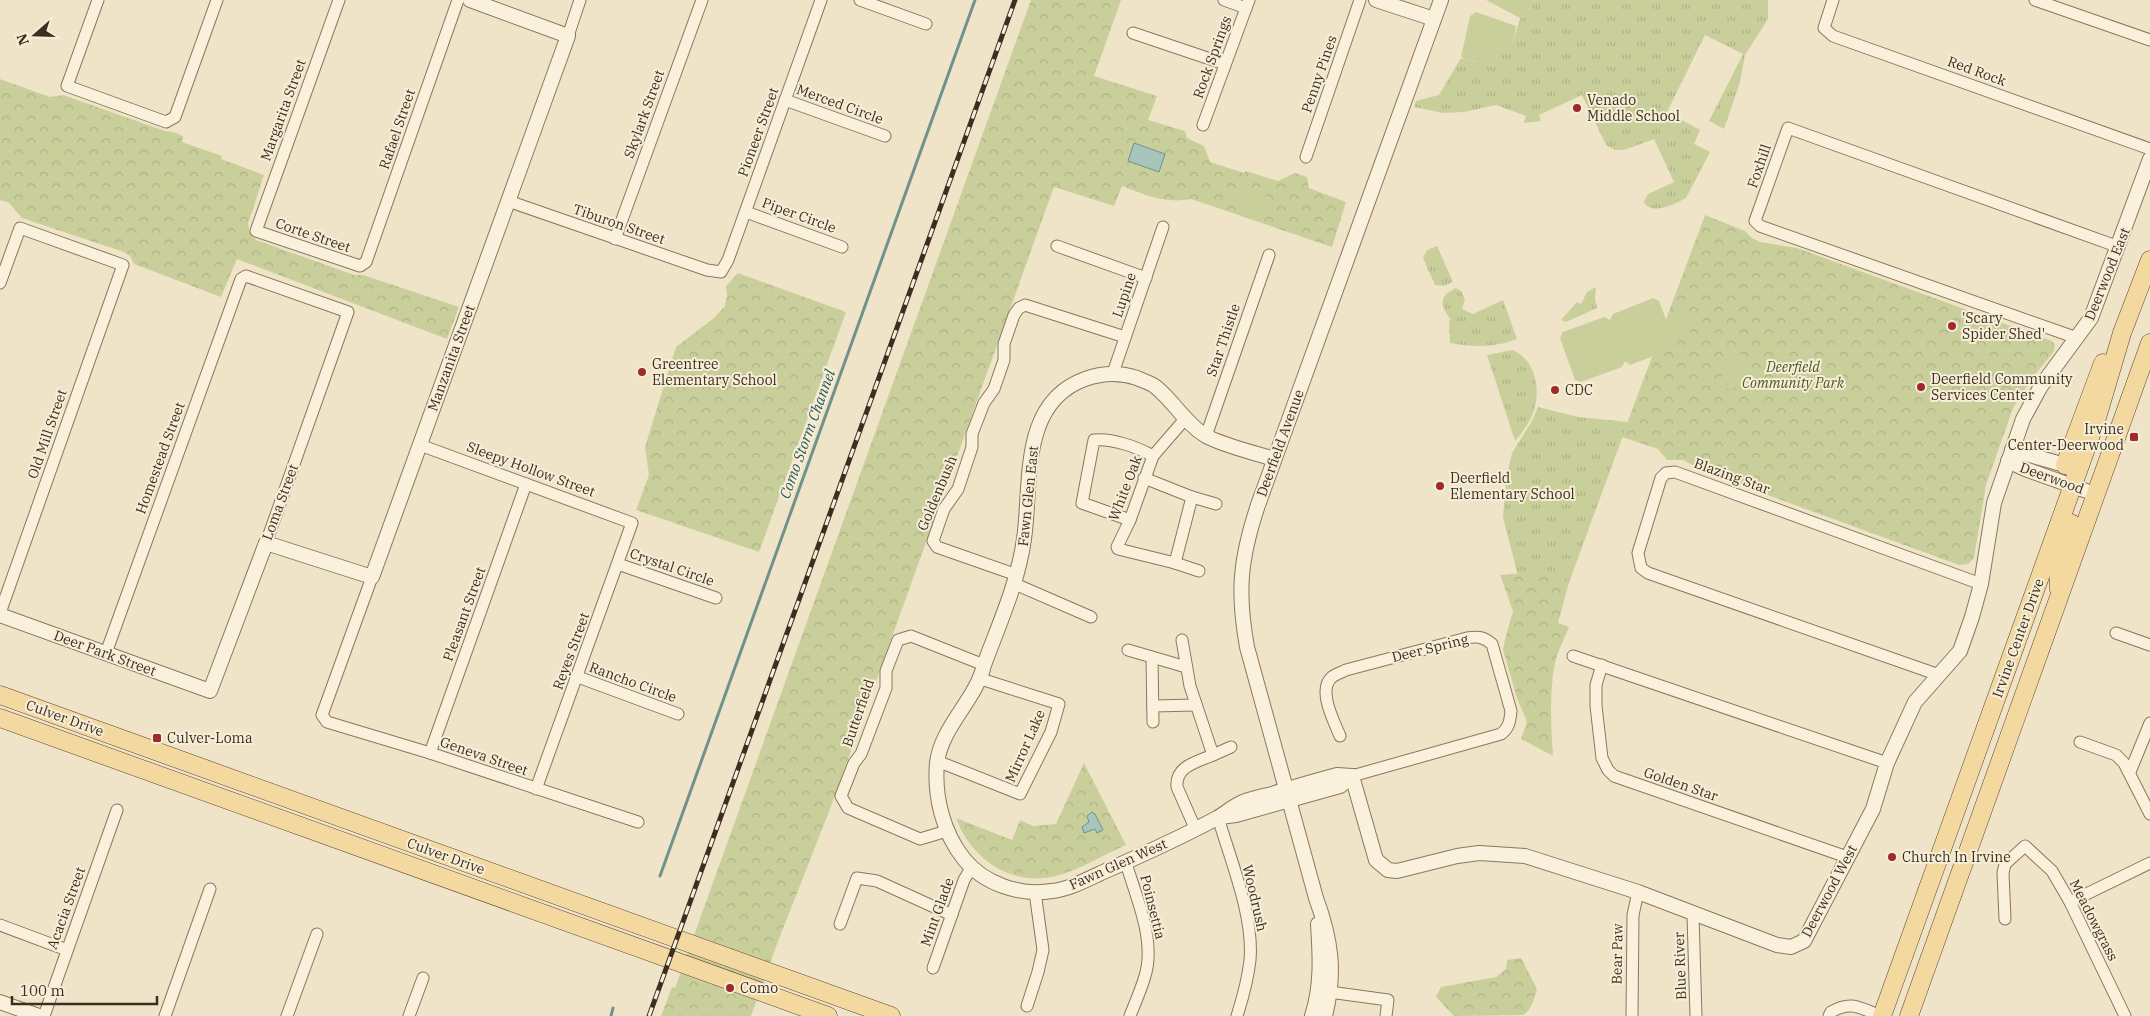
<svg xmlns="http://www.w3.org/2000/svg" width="2150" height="1016" font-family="'IBM Plex Serif',serif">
  <defs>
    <pattern id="grass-tufts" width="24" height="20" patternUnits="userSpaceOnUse" patternTransform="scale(1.25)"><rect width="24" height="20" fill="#c9cf9b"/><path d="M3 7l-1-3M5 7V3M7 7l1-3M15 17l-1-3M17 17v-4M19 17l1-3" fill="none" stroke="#aeb285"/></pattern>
    <pattern id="park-crowns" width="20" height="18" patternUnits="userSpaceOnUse" patternTransform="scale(1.25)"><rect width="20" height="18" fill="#c9cf9b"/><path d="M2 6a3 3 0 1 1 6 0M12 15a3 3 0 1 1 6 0" fill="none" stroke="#aeb285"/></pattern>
  </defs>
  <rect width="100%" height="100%" fill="#f0e4c8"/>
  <g fill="url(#grass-tufts)">
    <path d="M1535 0H1768V19L1745 55 1740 82 1724 129 1709 121 1743 54 1705 35 1667 112 1700 130 1694 144 1710 152 1686 198C1676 204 1651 216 1644 202L1648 194 1674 182 1654 139 1624 150H1615L1606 145 1582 95 1539 115 1541 121 1524 123 1526 116 1496 105 1464 112 1443 113 1414 107 1416 101 1439 95 1461 58 1474 62 1513 43 1520 18 1524 17Z"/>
    <polygon points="1437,246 1453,282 1444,286 1435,285 1423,258 1427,250"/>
    <polygon points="1596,287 1595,299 1597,308 1566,322 1561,320 1577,302 1581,304 1587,292"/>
    <path d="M1456 288 1461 291 1465 300 1462 309 1473 314 1503 300 1517 339C1494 348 1474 347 1450 343L1449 321 1451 320C1441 306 1437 297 1456 288Z"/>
    <path d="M1513 350C1538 362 1542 395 1531 418 1527 426 1521 434 1515 441L1487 355Z"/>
    <polygon points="1538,407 1578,417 1628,422 1556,618 1518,576 1503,517 1506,480 1512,453 1532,421"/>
  </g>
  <g fill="url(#park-crowns)">
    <path d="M1031 0H1121L1094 76 1157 96 1148 120 1185 131 1187 138 1204 146 1210 162 1244 173 1246 171 1278 181 1295 173 1307 177 1309 188 1346 202 1332 247 1191 199C1166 204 1145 195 1122 186L1114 206 1054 187 830 809 777 944 751 1016H661L672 987 675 988Z"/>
    <polygon points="0,79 50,97 63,95 165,131 173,132 183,136 182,142 222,156 221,159 264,175 248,224 250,233 256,240 354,275 363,275 459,307 447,339 237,259 221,297 134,264 130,256 124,252 22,218 9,203 0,200"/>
    <polygon points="1705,215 1745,231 1752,238 1760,242 1797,248 2052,341 2055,345 2054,351 2030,381 2013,408 1986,485 1974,558 1968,564 1959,565 1710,474 1683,460 1667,460 1658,449 1622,437"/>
    <polygon points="738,273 846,312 759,552 636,510 649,475 645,447 676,347 714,318 725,306 727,295 726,286"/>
    <path d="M1551 571 1569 582 1558 623 1569 627C1565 638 1559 648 1556 659 1549 685 1551 729 1553 756L1521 739 1527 722 1517 698 1503 650 1505 639 1513 611 1500 575Z"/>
    <path d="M1084 763 1126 845C1103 855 1080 870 1056 876 1011 887 971 859 956 818L1012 840 1020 820 1033 826 1056 824Z"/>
    <path d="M1521 958 1537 989C1534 999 1532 1010 1523 1015L1454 1016 1436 997 1441 987 1496 977 1506 969 1507 960Z"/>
  </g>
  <g fill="#c9cf9b">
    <polygon points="1486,0 1535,0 1524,17 1520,18"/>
    <path d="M1476 12 1516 26C1515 32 1515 40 1511 46 1501 63 1477 66 1461 57L1470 16Z"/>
    <polygon points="1238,187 1267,197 1261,215 1232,204"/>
    <polygon points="1653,298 1659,301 1667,322 1684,316 1691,334 1673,340 1675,343 1672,349 1630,365 1625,361 1622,367 1581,382 1575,380 1560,338 1563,332 1604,317 1610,320 1613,314"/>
    <polygon points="1743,354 1744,367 1719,370 1718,357"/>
    <polygon points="1745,374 1747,386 1721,389 1720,377"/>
  </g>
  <g fill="#a9c4bc" stroke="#6f938a">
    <polygon points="1134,143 1165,154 1159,172 1128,161"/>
    <polygon points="1092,812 1095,814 1103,830 1097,833 1095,829 1084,833 1082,827 1089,822 1087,816"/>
  </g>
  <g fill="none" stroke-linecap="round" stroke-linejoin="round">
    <g stroke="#6f938a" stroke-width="3">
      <polyline points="660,876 975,0"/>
      <polyline points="611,1016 613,1008"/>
    </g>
    <g stroke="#8d765c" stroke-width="13">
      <g id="minor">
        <polyline points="98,0 67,86 166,122 175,117 217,0"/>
        <polyline points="339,0 256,231 360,266 366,262 458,0"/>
        <polyline points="860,0 926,24"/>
        <polyline points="1224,0 1246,8"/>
        <polyline points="1833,0 1824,28 1833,36 2150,149"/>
        <polyline points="2035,0 2150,40"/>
        <polyline points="1133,33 1225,64"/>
        <polyline points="568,36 580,0"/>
        <polyline points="785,100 885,136"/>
        <polyline points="1203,125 1249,0"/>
        <polyline points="1306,157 1360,0"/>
        <polyline points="508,201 707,270 721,272 728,260 821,0"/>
        <polyline points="746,212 842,247"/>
        <polyline points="615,239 702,0"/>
        <polyline points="1057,246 1146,278"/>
        <polyline points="0,283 20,228 123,265 0,613"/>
        <polyline points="2077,338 1760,226 1755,221 1788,128 2119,247"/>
        <polyline points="1113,373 1163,227"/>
        <polyline points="1206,436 1269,255"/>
        <polyline points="420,445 632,523 536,789"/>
        <polyline points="1144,478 1192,497 1175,563 1118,549 1117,547 1130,520 1153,456 1185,419"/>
        <polyline points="1192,497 1216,504"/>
        <path d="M1130 520 1082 503 1094 440C1112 438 1137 447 1153 456"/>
        <polyline points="1175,563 1199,571"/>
        <polyline points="618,564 716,598"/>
        <polyline points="1017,575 937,547 933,541 944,509 958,489 972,447 972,434 984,403 994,389 1004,360 1004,344 1014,315 1019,308 1025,305 1125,337"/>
        <polyline points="372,577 322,715 327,722 430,753 638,822"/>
        <polyline points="1015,584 1091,617"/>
        <polyline points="2116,633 2150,645"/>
        <path d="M1182 640 1190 686 1213 755C1197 762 1175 766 1177 787L1195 828"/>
        <polyline points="1128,650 1186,667"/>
        <polyline points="106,653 241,279 246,276 348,312 266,543"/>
        <polyline points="1573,656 1887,763"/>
        <polyline points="1152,657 1153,722"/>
        <polyline points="1602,665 1596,685 1596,706 1602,758 1608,770 1614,776 1847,857"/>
        <polyline points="1939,675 1648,573 1641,568 1638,553 1661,478 1666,473 1675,472 1981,584"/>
        <polyline points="578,677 678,714"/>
        <polyline points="1153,706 1196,705"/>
        <path d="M1340 736C1334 721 1317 690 1332 677 1336 674 1342 672 1346 670L1467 638C1478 636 1484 637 1492 644L1511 711C1510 721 1509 728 1501 734L1352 776"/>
        <polyline points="2080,742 2116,755 2124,763 2150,814"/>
        <polyline points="430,753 526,484"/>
        <polyline points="1213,755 1231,747"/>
        <polyline points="937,761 1020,794 1051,732 1059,704 981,679"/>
        <polyline points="2130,772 2150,723"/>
        <path d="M1218 817C1230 859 1254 916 1250 960 1248 979 1243 997 1237 1016"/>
        <polyline points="947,831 920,839 848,808 841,796 854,763 861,754 886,688 886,671 898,640 911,636 984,665"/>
        <path d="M1126 863C1136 897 1156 940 1145 976 1141 990 1135 1003 1130 1016"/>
        <polyline points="2070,902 2150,863"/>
        <polyline points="1693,915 1696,1016"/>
        <polyline points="2005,919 2003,873 2005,864 2025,846 2052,871 2070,902 2125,1016"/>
        <polyline points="840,924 857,878 877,881 952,915"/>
        <polyline points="0,925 67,950"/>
        <polyline points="933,968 964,880 971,868"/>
        <polyline points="1322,991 1388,1000 1386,1016"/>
        <polyline points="1027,1006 1038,972 1043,950 1035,892"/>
        <polyline points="44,1016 117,810"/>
        <polyline points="165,1016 210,889"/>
        <polyline points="287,1016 317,934"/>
        <polyline points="409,1016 423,978"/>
        <polyline points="1632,1016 1633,915 1638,892"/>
        <path d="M1829 1016 1831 1012C1851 1000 1860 1008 1881 1016"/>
      </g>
    </g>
    <g stroke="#8d765c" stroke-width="16">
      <g id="tertiary">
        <polyline points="1376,0 1434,19"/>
        <polyline points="2012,450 2065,465 2073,471"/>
        <path d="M1274 459C1255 453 1222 445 1206 436 1186 424 1174 402 1157 388 1152 383 1143 381 1137 378 1119 372 1102 373 1085 379 1019 403 1032 484 1024 539 1018 583 999 624 984 665 976 700 941 727 937 763 934 796 943 833 964 859 984 884 1020 896 1052 891 1069 889 1086 880 1101 873 1140 856 1180 838 1217 818 1226 813 1233 806 1243 802 1252 798 1262 796 1272 794 1293 787 1315 781 1337 775L1352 776"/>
        <polyline points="2008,461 2025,469 2095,494"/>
        <polyline points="0,615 210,691 266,543 372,577 568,36 470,0"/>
        <polyline points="1352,776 1376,860 1388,870 1397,871 1457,856 1479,853 1525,856 1638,892 1777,945 1791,947 1804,941 1873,809 1887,763 1915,702 1960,651 1972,617 1981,584 1994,503 2023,419 2041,386 2091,318 2150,159"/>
        <polyline points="1220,817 1236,815 1340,786 1352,776"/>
        <polyline points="0,1002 39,1016"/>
        <path d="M1312 1016C1322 985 1320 955 1318 924"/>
        <path d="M1325 1016C1336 972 1331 939 1316 898L1247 647C1237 592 1240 559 1258 505L1441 0"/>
      </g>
    </g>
    <g stroke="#5b4430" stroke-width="19">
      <g id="primary">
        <polyline points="2065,465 2103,363"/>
        <polyline points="2059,590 2058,565 2071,523"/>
        <polyline points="0,695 891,1016"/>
        <polyline points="0,718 828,1016"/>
        <polyline points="1882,1016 2096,421 2122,333 2150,260"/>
        <polyline points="1909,1016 2150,343"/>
      </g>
    </g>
    <use href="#minor" stroke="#faf1dc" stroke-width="11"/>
    <use href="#tertiary" stroke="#faf1dc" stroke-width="14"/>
    <use href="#primary" stroke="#f3d9a0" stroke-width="18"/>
    <g stroke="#3d2e20" stroke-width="5">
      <polyline id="rail" points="649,1016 1015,0"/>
    </g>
    <use href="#rail" stroke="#f7eed8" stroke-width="3" stroke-dasharray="9" stroke-linecap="butt"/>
  </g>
  <g fill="#9e2a2b" stroke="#f7eed8" stroke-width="2">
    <circle cx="1577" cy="108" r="5"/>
    <circle cx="1952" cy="326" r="5"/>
    <circle cx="642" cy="372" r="5"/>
    <circle cx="1921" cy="387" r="5"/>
    <circle cx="1555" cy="390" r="5"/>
    <rect x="2129" y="432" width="10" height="10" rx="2.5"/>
    <circle cx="1440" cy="486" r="5"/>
    <rect x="152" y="733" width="10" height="10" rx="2.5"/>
    <circle cx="1892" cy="857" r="5"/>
    <circle cx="730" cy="988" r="5"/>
  </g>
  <g text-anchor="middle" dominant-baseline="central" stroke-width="4" stroke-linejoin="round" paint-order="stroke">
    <g font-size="14" fill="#3d2e20" stroke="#f7eed8">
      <text transform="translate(1212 57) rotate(-70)">Rock Springs</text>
      <text transform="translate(1977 71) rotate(20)">Red Rock</text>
      <text transform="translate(1319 74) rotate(-71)">Penny Pines</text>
      <text transform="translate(840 104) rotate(20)">Merced Circle</text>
      <text transform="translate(283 110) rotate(-70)">Margarita Street</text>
      <text transform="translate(644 114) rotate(-70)">Skylark Street</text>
      <text transform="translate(397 129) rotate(-71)">Rafael Street</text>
      <text transform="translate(758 132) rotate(-70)">Pioneer Street</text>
      <text transform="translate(1759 166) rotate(-71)">Foxhill</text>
      <text transform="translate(799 215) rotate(20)">Piper Circle</text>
      <text transform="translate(619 224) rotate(19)">Tiburon Street</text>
      <text transform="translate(313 235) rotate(19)">Corte Street</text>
      <text transform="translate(2107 274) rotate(-68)">Deerwood East</text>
      <text transform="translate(1124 295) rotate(-71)">Lupine</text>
      <text transform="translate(1223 340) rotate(-71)">Star Thistle</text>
      <text transform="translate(451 358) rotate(-70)">Manzanita Street</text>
      <text transform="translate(47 434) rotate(-71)">Old Mill Street</text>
      <text transform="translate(1280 443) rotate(-70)">Deerfield Avenue</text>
      <text transform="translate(160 458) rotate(-70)">Homestead Street</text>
      <text transform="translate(531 469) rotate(20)">Sleepy Hollow Street</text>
      <text transform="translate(1732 476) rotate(20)">Blazing Star</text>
      <text transform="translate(2052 478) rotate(20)">Deerwood</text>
      <text transform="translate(1125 488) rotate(-69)">White Oak</text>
      <text transform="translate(937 493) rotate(-67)">Goldenbush</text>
      <text transform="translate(1028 496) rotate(-84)">Fawn Glen East</text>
      <text transform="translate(280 502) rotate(-70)">Loma Street</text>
      <text transform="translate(672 567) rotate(19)">Crystal Circle</text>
      <text transform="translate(464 614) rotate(-70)">Pleasant Street</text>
      <text transform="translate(2018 638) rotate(-70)">Irvine Center Drive</text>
      <text transform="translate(1430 648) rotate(-14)">Deer Spring</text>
      <text transform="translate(571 651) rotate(-70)">Reyes Street</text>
      <text transform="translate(105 653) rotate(20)">Deer Park Street</text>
      <text transform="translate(633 682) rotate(20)">Rancho Circle</text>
      <text transform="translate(858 713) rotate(-71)">Butterfield</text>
      <text transform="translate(65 718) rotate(20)">Culver Drive</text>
      <text transform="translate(1025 746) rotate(-66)">Mirror Lake</text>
      <text transform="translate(484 756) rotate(19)">Geneva Street</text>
      <text transform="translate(1681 784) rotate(19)">Golden Star</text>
      <text transform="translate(446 856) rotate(20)">Culver Drive</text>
      <text transform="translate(1118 864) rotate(-24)">Fawn Glen West</text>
      <text transform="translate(1829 891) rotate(-62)">Deerwood West</text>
      <text transform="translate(1255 898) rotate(77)">Woodrush</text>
      <text transform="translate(1153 907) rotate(76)">Poinsettia</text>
      <text transform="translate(66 908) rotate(-70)">Acacia Street</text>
      <text transform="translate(937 912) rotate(-70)">Mint Glade</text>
      <text transform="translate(2094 920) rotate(63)">Meadowgrass</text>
      <text transform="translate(1617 954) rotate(-89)">Bear Paw</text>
      <text transform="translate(1680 966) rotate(-92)">Blue River</text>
    </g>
    <g font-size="14" fill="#3d2e20" stroke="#f7eed8" text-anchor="start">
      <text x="1587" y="100">Venado<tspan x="1587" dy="16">Middle School</tspan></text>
      <text x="1962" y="318">'Scary<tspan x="1962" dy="16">Spider Shed'</tspan></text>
      <text x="652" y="364">Greentree<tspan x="652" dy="16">Elementary School</tspan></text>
      <text x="1931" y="379">Deerfield Community<tspan x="1931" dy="16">Services Center</tspan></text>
      <text x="1565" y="390">CDC</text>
      <text x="2124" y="429" text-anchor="end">Irvine<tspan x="2124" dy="16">Center-Deerwood</tspan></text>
      <text x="1450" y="478">Deerfield<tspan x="1450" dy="16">Elementary School</tspan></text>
      <text x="167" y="738">Culver-Loma</text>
      <text x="1902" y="857">Church In Irvine</text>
      <text x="740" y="988">Como</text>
    </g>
    <g font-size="14" font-style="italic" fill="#4d5a26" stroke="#f7eed8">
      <text x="1793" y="367">Deerfield<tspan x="1793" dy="16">Community Park</tspan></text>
    </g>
    <g font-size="15" font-style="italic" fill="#2f5d5a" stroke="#f7eed8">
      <text transform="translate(807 434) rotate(-70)">Como Storm Channel</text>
    </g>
  </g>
  <g transform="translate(35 35) rotate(250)" stroke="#f7eed8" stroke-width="4" paint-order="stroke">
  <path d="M0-4L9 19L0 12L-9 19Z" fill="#3d2e20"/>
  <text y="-8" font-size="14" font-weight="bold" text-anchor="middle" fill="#3d2e20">N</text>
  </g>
  <path d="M12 996v8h145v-8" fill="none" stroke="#3d2e20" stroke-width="2.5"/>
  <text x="20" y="996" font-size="15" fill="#3d2e20" stroke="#f7eed8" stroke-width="4" paint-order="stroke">100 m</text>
</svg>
